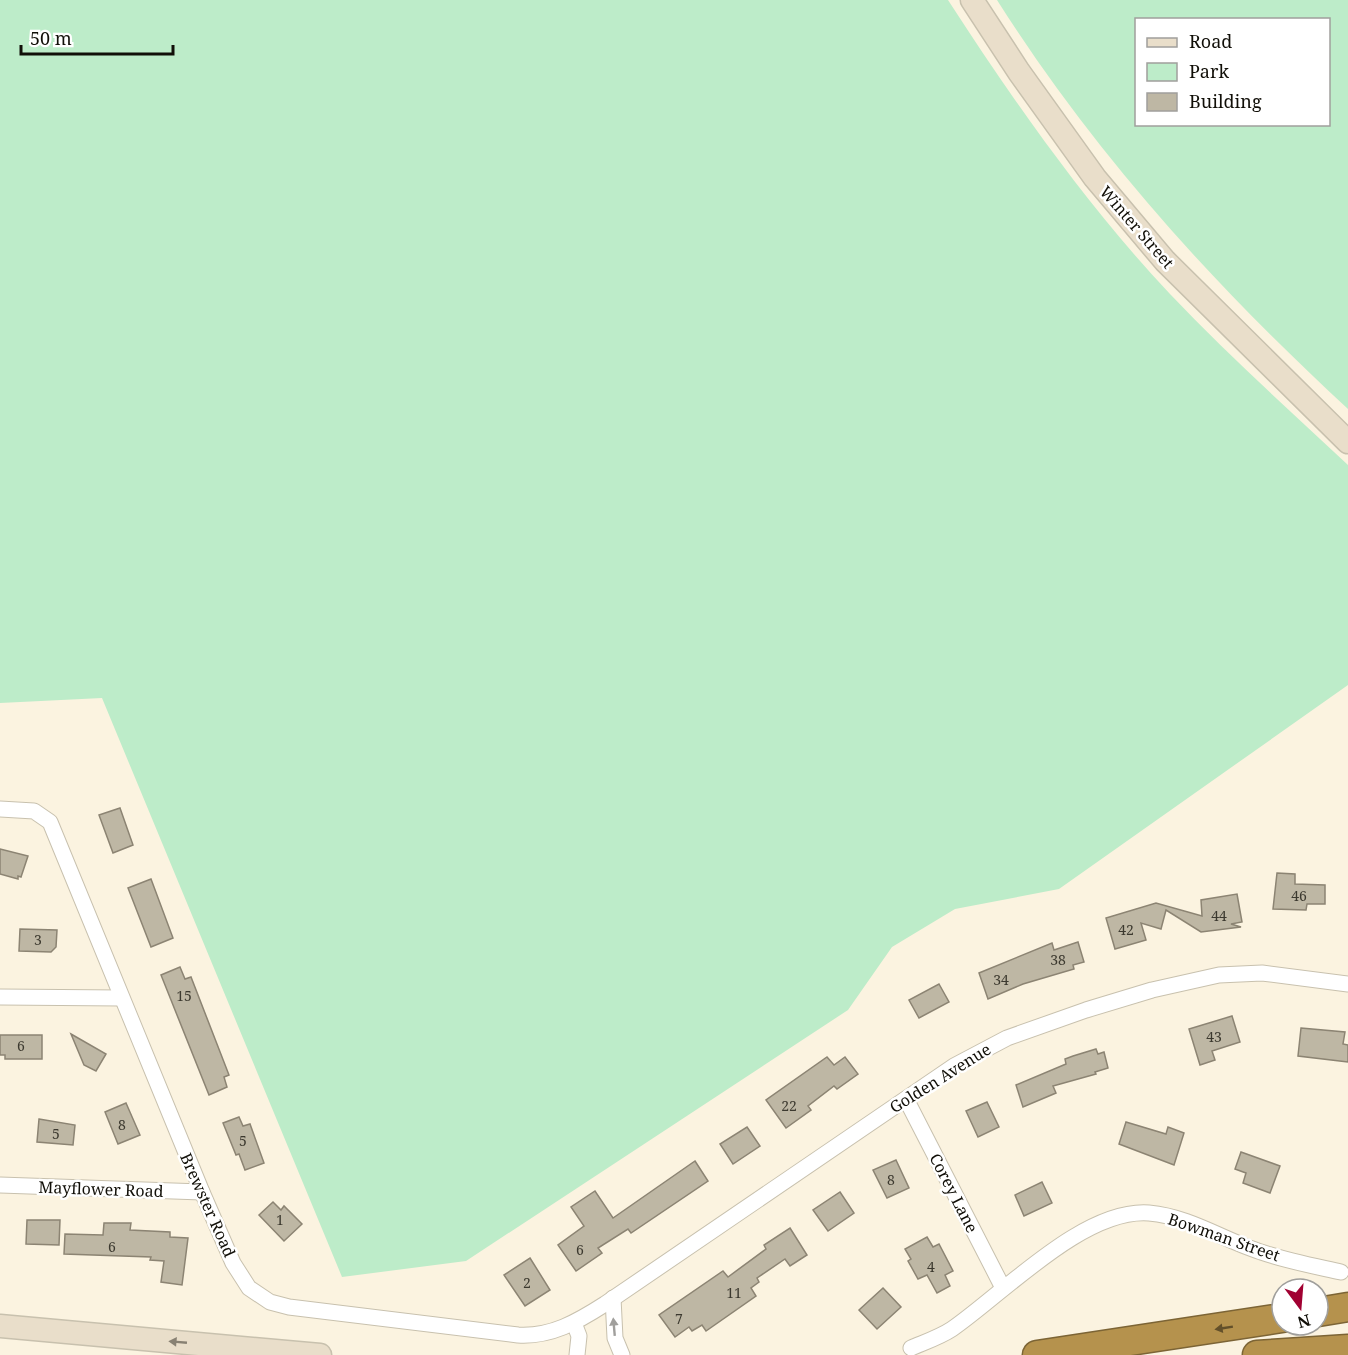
<svg xmlns="http://www.w3.org/2000/svg" width="1348" height="1355" font-family="'Noto Serif',serif">
  <rect width="100%" height="100%" fill="#fbf3e0"/>
  <g fill="#bdecc9" fill-rule="evenodd">
    <path d="M0 0H948C1014 102 1087 206 1170 294 1227 354 1288 409 1348 465V685L1059 889 955 909 892 947 848 1010 466 1261 342 1277 102 698 0 703Z"/>
    <path d="M997 0H1348V409C1214 285 1095 155 997 0ZM1136 20H1328V124H1136Z"/>
  </g>
  <g fill="#beb7a4" stroke="#8c8473" stroke-width="1.5">
    <polygon points="120,808 133,845 113,853 99,815"/>
    <polygon points="0,849 28,856 21,877 18,876 18,879 0,874"/>
    <polygon points="1277,873 1295,874 1295,884 1325,885 1325,904 1307,904 1306,910 1273,909"/>
    <polygon points="151,879 173,938 151,947 128,888"/>
    <polygon points="1237,894 1242,922 1231,924 1241,927 1201,932 1166,910 1161,929 1141,923 1146,940 1115,949 1106,918 1156,903 1202,916 1201,900"/>
    <polygon points="20,929 57,930 56,947 51,952 19,951"/>
    <polygon points="1078,942 1084,962 1073,965 1074,969 1023,984 988,999 979,973 1052,943 1054,950"/>
    <polygon points="180,967 185,979 191,977 229,1075 224,1077 227,1087 209,1095 161,975"/>
    <polygon points="939,984 949,1002 919,1018 909,1000"/>
    <polygon points="1232,1016 1240,1042 1212,1051 1215,1060 1200,1065 1189,1029"/>
    <polygon points="1301,1028 1345,1032 1343,1044 1348,1045 1348,1062 1298,1056"/>
    <polygon points="71,1034 106,1054 96,1071 84,1065"/>
    <polygon points="0,1035 42,1035 42,1059 5,1059 5,1055 0,1055"/>
    <polygon points="1096,1049 1098,1054 1104,1052 1108,1068 1095,1072 1096,1074 1053,1086 1056,1093 1023,1107 1016,1085 1066,1064 1065,1059 1073,1056"/>
    <polygon points="827,1057 834,1065 845,1057 858,1074 837,1089 834,1086 808,1106 811,1110 786,1128 766,1100"/>
    <polygon points="987,1102 999,1127 978,1137 966,1111"/>
    <polygon points="126,1103 140,1135 118,1144 105,1112"/>
    <polygon points="239,1117 243,1126 250,1124 264,1163 245,1170 239,1154 236,1155 223,1123"/>
    <polygon points="39,1119 75,1125 73,1145 37,1142"/>
    <polygon points="1126,1122 1166,1134 1168,1127 1184,1133 1174,1165 1119,1144"/>
    <polygon points="747,1127 760,1146 733,1164 720,1144"/>
    <polygon points="1241,1152 1280,1166 1270,1193 1243,1183 1246,1173 1235,1169"/>
    <polygon points="896,1160 909,1188 887,1198 873,1170"/>
    <polygon points="695,1161 708,1181 631,1233 628,1229 598,1248 602,1253 576,1271 558,1245 584,1226 571,1207 595,1191 613,1218"/>
    <polygon points="1042,1182 1052,1203 1024,1216 1015,1195"/>
    <polygon points="840,1192 854,1213 828,1231 813,1210"/>
    <polygon points="273,1202 281,1210 284,1206 302,1224 284,1241 259,1215"/>
    <polygon points="27,1220 60,1220 59,1245 26,1244"/>
    <polygon points="104,1223 131,1223 130,1230 170,1232 170,1237 188,1238 182,1285 161,1282 164,1261 150,1260 151,1257 64,1254 65,1234 103,1235"/>
    <polygon points="790,1228 807,1255 790,1266 785,1259 757,1278 759,1282 751,1288 756,1296 706,1331 702,1325 692,1331 689,1327 675,1337 659,1315 723,1271 728,1277 766,1249 764,1245"/>
    <polygon points="927,1237 933,1247 939,1244 953,1271 945,1275 950,1286 937,1293 927,1275 918,1279 908,1261 911,1259 905,1249"/>
    <polygon points="530,1258 550,1290 525,1306 504,1275"/>
    <polygon points="883,1288 901,1307 877,1329 859,1310"/>
  </g>
  <g fill="none" stroke-linecap="round" stroke-linejoin="round">
    <g stroke="#c8c1ae" stroke-width="17">
      <g id="minor">
        <path d="M0 809 34 811 50 822 202 1192 233 1263 249 1288 270 1302 289 1307 518 1335C551 1337 577 1322 605 1304L954 1066 1007 1038 1086 1010 1152 990 1219 975 1262 973 1348 984"/>
        <polyline points="0,997 121,998"/>
        <polyline points="906,1099 1003,1288"/>
        <polyline points="0,1185 202,1192"/>
        <polyline points="613,1298 615,1338 622,1355"/>
        <polyline points="574,1323 579,1336 577,1355"/>
        <path d="M911 1348C925 1342 940 1337 952 1329 1004 1293 1084 1208 1149 1213 1191 1217 1223 1240 1261 1252 1287 1261 1314 1266 1341 1272"/>
      </g>
    </g>
    <g stroke="#c8c1ae" stroke-width="25">
      <g id="secondary">
        <polyline points="972,0 1019,72 1095,178 1165,261 1348,442"/>
        <polyline points="0,1326 320,1355"/>
      </g>
    </g>
    <g stroke="#7c6435" stroke-width="31">
      <g id="motorway">
        <polyline points="1318,1312 1348,1307"/>
        <polyline points="1037,1355 1282,1318"/>
        <polyline points="1257,1355 1348,1349"/>
      </g>
    </g>
    <use href="#minor" stroke="#fff" stroke-width="15"/>
    <use href="#secondary" stroke="#e9deca" stroke-width="22"/>
    <use href="#motorway" stroke="#b5924d" stroke-width="28"/>
  </g>
  <defs><path id="oneway-solid" d="M-6-.8H1V-3.2L6.5 0L1 3.2V.8H-6Z" transform="scale(1.5)"/></defs>
  <use fill="#a09f9c" href="#oneway-solid" transform="translate(614 1327) rotate(-95)"/>
  <use fill="#63502a" href="#oneway-solid" transform="translate(1224 1328) rotate(171)"/>
  <use fill="#888173" href="#oneway-solid" transform="translate(178 1342) rotate(-175)"/>
  <g text-anchor="middle" dominant-baseline="central" stroke-width="5" stroke-linejoin="round" paint-order="stroke">
    <g font-size="14" fill="#3c392f">
      <text x="1299" y="895">46</text>
      <text x="1219" y="915">44</text>
      <text x="1126" y="929">42</text>
      <text x="38" y="939">3</text>
      <text x="1058" y="959">38</text>
      <text x="1001" y="979">34</text>
      <text x="184" y="995">15</text>
      <text x="1214" y="1036">43</text>
      <text x="21" y="1045">6</text>
      <text x="789" y="1105">22</text>
      <text x="122" y="1124">8</text>
      <text x="56" y="1133">5</text>
      <text x="243" y="1140">5</text>
      <text x="891" y="1179">8</text>
      <text x="280" y="1219">1</text>
      <text x="112" y="1246">6</text>
      <text x="580" y="1249">6</text>
      <text x="931" y="1266">4</text>
      <text x="527" y="1282">2</text>
      <text x="734" y="1292">11</text>
      <text x="679" y="1318">7</text>
    </g>
    <g font-size="16" fill="#110f08" stroke="#fff">
      <text transform="translate(1137 227) rotate(49)">Winter Street</text>
      <text transform="translate(940 1078) rotate(-32)">Golden Avenue</text>
      <text transform="translate(101 1189) rotate(2)">Mayflower Road</text>
      <text transform="translate(954 1193) rotate(63)">Corey Lane</text>
      <text transform="translate(208 1205) rotate(66)">Brewster Road</text>
      <text transform="translate(1224 1237) rotate(19)">Bowman Street</text>
    </g>
  </g>
  <rect x="1135" y="18" width="195" height="108" fill="#ffffff" stroke="#a09f9c" stroke-width="1.5"/>
  <rect x="1147" y="38" width="30" height="9" fill="#e9deca" stroke="#a09f9c" stroke-width="1.5"/>
  <text x="1189" y="48" font-size="18" fill="#110f08">Road</text>
  <rect x="1147" y="63" width="30" height="18" fill="#bdecc9" stroke="#a09f9c" stroke-width="1.5"/>
  <text x="1189" y="78" font-size="18" fill="#110f08">Park</text>
  <rect x="1147" y="93" width="30" height="18" fill="#beb7a4" stroke="#a09f9c" stroke-width="1.5"/>
  <text x="1189" y="108" font-size="18" fill="#110f08">Building</text>
  <g transform="translate(1300 1307) rotate(164)"><circle r="28" fill="#ffffff" stroke="#a09f9c" stroke-width="1.5"/>
  <path d="M0-4.5L10 22L0 15L-10 22Z" fill="#a10132"/>
  <text y="-9" font-size="16" font-weight="bold" text-anchor="middle" fill="#110f08">N</text>
  </g>
  <path d="M21 45v9h152v-9" fill="none" stroke="#110f08" stroke-width="3"/>
  <text x="30" y="45" font-size="18" fill="#110f08" stroke="#ffffff" stroke-width="4.5" paint-order="stroke">50 m</text>
</svg>
